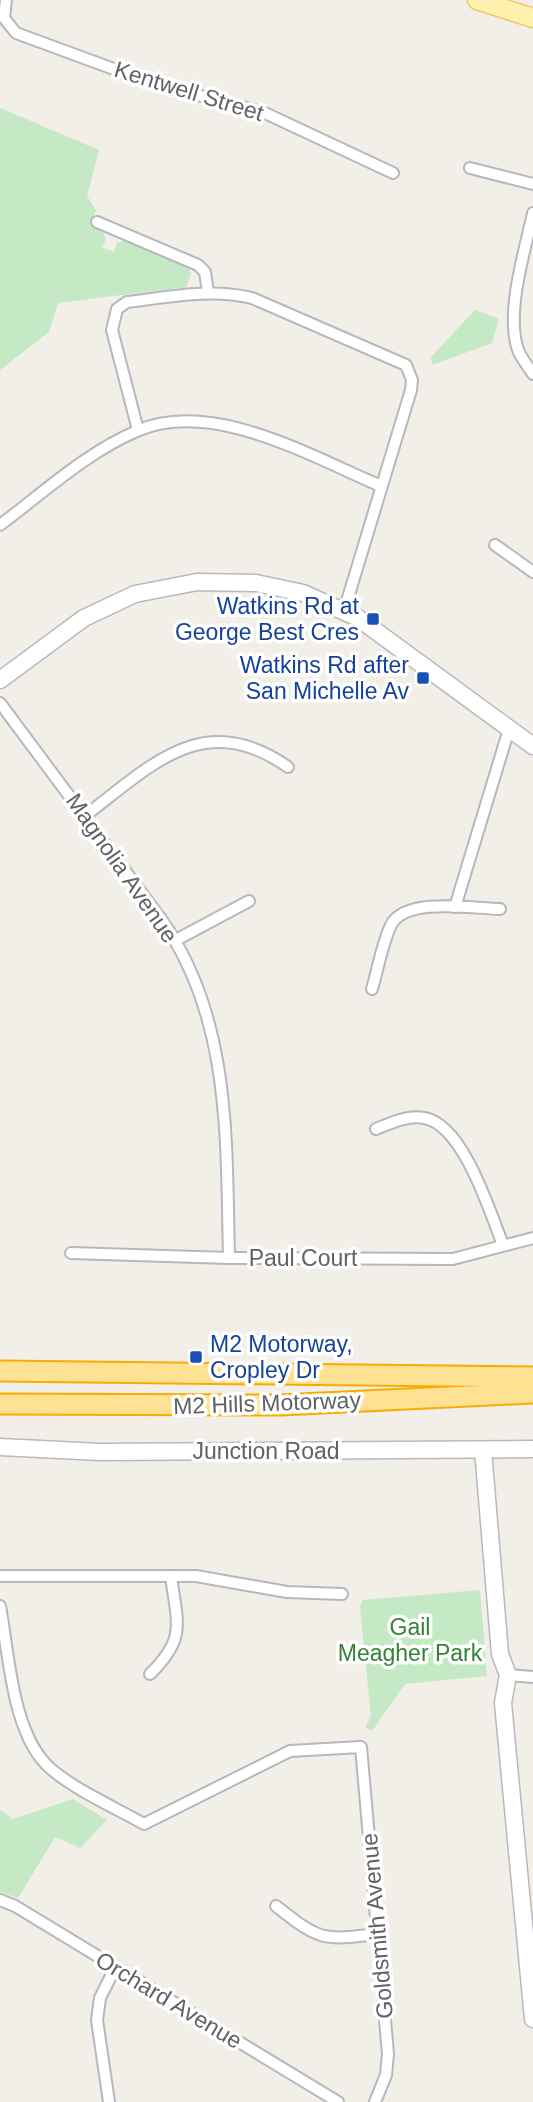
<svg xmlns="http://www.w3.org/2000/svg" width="533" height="2102" font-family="Helvetica,sans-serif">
  <rect width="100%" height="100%" fill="#f1efe8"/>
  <g fill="#c5e8c5">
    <polygon points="0,108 99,150 87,196 96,210 90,225 102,230 106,239 102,247 114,252 117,243 126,240 188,266 191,274 186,287 58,303 49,332 0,370"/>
    <polygon points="475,310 499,319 492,343 432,365 431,357"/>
    <polygon points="480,1590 487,1676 405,1684 372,1731 365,1727 371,1716 360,1607 363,1600"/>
    <polygon points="73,1799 107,1820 80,1848 55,1837 18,1898 0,1892 0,1810 13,1819"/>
  </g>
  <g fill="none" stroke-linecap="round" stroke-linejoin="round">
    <g stroke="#b5b8bc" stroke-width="14">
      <g id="street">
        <polyline points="6,0 4,18 16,33 149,82 265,113 393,173"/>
        <polyline points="470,168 533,184"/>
        <path d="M533 213C525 251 505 312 518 350 521 358 528 366 533 374"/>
        <polyline points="97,222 198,265 205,272 208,292"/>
        <path d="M138 430 112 330 117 309 127 302C169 297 210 288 252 298L406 365 412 380 411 390 344 611"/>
        <path d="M0 525C43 493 87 452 137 431 212 398 312 457 381 486"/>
        <polyline points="495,545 533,572"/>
        <path d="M0 703 161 919C232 1019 226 1142 229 1258"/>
        <path d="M86 815C152 765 204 708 288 767"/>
        <polyline points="455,907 509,729"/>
        <polyline points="176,940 249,901"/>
        <path d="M372 989C378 969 382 944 391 925 405 897 472 908 500 909"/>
        <path d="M376 1129C391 1123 407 1115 424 1118 463 1124 490 1212 503 1245"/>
        <polyline points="71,1253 229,1258 453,1259 533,1238"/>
        <polyline points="0,1576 196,1576 287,1592 342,1594"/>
        <path d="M0 1606C9 1654 12 1736 51 1769 77 1791 114 1807 144 1824L290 1751 361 1747 388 2054 386 2075 375 2102"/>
        <path d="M150 1674C187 1638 177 1623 171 1576"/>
        <polyline points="508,1675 533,1677"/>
        <polyline points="0,1900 15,1906 338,2102"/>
        <path d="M276 1906C319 1940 322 1941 377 1934"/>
        <polyline points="109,2102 97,2020 100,1998 115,1968"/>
      </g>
    </g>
    <g stroke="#b6babf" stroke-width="19">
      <g id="secondary">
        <polyline points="0,680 84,618 135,594 197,582 256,583 303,593 358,618 533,746"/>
        <polyline points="0,1447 100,1452 533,1449"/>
        <polyline points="483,1450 500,1654 508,1675 503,1703 533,2019"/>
      </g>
    </g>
    <g stroke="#f2c960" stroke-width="21">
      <polyline id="primary" points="477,0 533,18"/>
    </g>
    <g stroke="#f9ab00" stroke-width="23">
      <g id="highway">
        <polyline points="0,1371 533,1377"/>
        <polyline points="0,1404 281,1405 533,1393"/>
      </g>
    </g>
    <use href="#street" stroke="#fff" stroke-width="10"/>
    <use href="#secondary" stroke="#fff" stroke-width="16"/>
    <use href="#primary" stroke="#fff2af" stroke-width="18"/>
    <use href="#highway" stroke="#fde293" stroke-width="19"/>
  </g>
  <g fill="#1a4fb4" stroke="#fff" stroke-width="2.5">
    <rect x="366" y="612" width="14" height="14" rx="3.5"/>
    <rect x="416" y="671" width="14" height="14" rx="3.5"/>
    <rect x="189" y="1350" width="14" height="14" rx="3.5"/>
  </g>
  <g text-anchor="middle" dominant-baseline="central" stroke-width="7" stroke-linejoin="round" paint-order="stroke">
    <g font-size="23" fill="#5f6368" stroke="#fff">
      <text transform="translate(189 91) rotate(17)">Kentwell Street</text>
      <text transform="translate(122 868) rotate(55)">Magnolia Avenue</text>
      <text x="303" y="1258">Paul Court</text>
      <text transform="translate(267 1403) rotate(-2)">M2 Hills Motorway</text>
      <text x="266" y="1451">Junction Road</text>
      <text transform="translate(377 1926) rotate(-95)">Goldsmith Avenue</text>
      <text transform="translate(169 2000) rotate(31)">Orchard Avenue</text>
    </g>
    <g font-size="23" fill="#164399" stroke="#fff" text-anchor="end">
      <text x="359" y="606">Watkins Rd at<tspan x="359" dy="26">George Best Cres</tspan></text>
      <text x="409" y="665">Watkins Rd after<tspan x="409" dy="26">San Michelle Av</tspan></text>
      <text x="210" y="1344" text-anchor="start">M2 Motorway,<tspan x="210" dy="26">Cropley Dr</tspan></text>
    </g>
    <g font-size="23" fill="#348238" stroke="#fff">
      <text x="410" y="1627">Gail<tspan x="410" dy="26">Meagher Park</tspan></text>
    </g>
  </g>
</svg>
